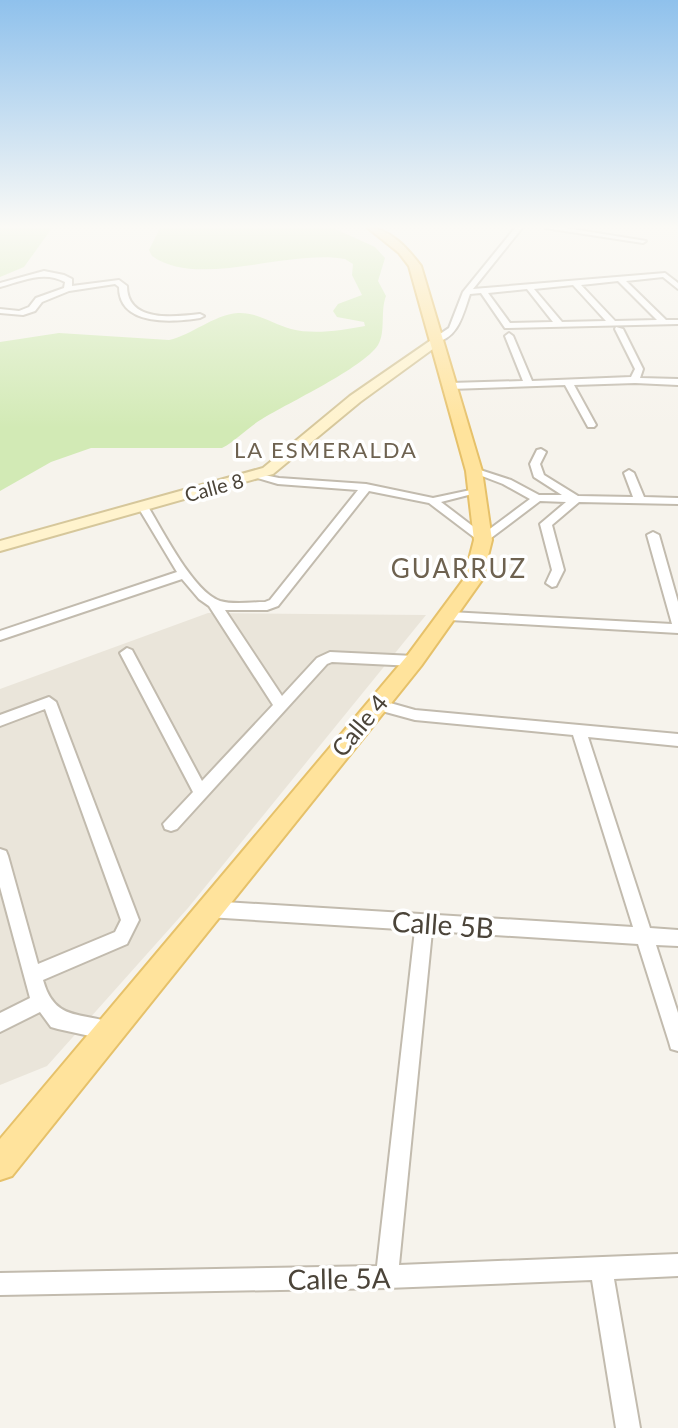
<svg xmlns="http://www.w3.org/2000/svg" width="678" height="1428" font-family="Lato,sans-serif">
  <rect width="100%" height="100%" fill="#f6f3ec"/>
  <polygon fill="#eae5da" points="208,613 426,615 188,908 47,1066 0,1085 0,689"/>
  <g fill="#d2eab5">
    <polygon points="0,228 52,228 24,267 0,277"/>
    <path d="M160 228H333L375 247 385 258 378 281 386 296C380 311 386 332 378 345 363 368 288 403 262 419 247 428 237 440 222 448H91L51 462 0 491V342L59 333 169 340C192 335 213 315 238 313 257 312 273 324 291 329 314 335 343 330 365 326L364 322 337 317 333 311 338 304 362 295 352 275 353 264 345 259C287 249 198 289 152 256L149 250Z"/>
  </g>
  <g fill="none" stroke-linecap="round" stroke-linejoin="round">
    <g stroke="#c2bbae" stroke-width="4">
      <g id="street">
        <path d="M515 228H522L473 289 665 273 678 283V289L663 277 626 281 666 320H678V324L508 328H505L481 293 470 294C463 314 458 340 434 342V338L449 328 463 292ZM618 281 657 320 615 321 581 285ZM573 285 606 321 562 322 534 289ZM527 289 553 322 510 323 488 293Z"/>
        <polygon points="545,228 566,228 646,241 643,243"/>
        <path d="M44 271 64 275 72 279V286L119 280 127 286C127 323 175 317 200 314L204 316 200 318C174 322 119 327 119 287L115 284 69 291 42 302 35 311 23 315 0 313V309L19 311 29 307 36 298 64 288 65 282C44 270 22 281 0 287V283Z"/>
        <polygon points="616,327 623,329 643,369 640,378 678,379 678,385 635,383 574,385 596,425 594,427 588,427 565,385 450,389 445,386 450,383 523,381 505,336 509,333 513,336 532,381 631,377 635,369 615,329"/>
        <path d="M541 449 546 452 540 464 544 475 578 496 633 497 624 473 629 470 634 473 644 497 678 498V504L579 502 552 525 564 570 556 586 552 587 546 583 552 570 540 524 566 502 540 501 483 544 429 503 369 491 278 606 267 610H225L282 696 317 658 330 652 414 656 421 661 414 666 332 662 327 664 177 829 171 831 165 829 163 824 193 792 120 653 127 648 132 650 202 781 273 705 209 606 199 599 182 579 0 640V631L177 572 138 507 139 505H147C162 529 193 592 220 601 234 605 251 602 265 602L270 600 358 490 278 484 254 477V473L279 478 366 484 433 498 480 488V492L441 502 483 534 530 499 503 484 469 471 474 468 511 480 539 495H562L534 477 530 464 537 450Z"/>
        <polygon points="653,532 659,535 678,602 678,633 450,620 444,616 450,612 672,624 647,535"/>
        <path d="M49 697 56 702 139 920 127 944 43 980C55 1023 82 1011 115 1024L117 1031 115 1038 108 1040 58 1029 51 1027 40 1012 0 1032V1013L30 998 0 887V849L6 851 8 856 38 964 115 932 121 920 45 709 0 726V715Z"/>
        <polygon points="376,699 415,710 678,734 678,746 588,737 650,928 678,930 678,946 656,945 678,1013 678,1051 671,1049 669,1042 638,944 432,931 399,1265 678,1254 678,1276 614,1279 640,1428 616,1428 592,1280 387,1288 0,1295 0,1273 377,1266 415,930 208,917 202,914 200,909 202,904 208,901 633,927 573,735 415,720 371,708 369,704"/>
      </g>
    </g>
    <g stroke="#d6c79b" stroke-width="4">
      <polygon id="secondary" points="437,336 443,340 441,343 360,402 273,474 0,551 0,541 263,468 350,396"/>
    </g>
    <g stroke="#e6c16a" stroke-width="4">
      <path id="primary" d="M368 228C390 228 408 249 421 266L482 471 492 540 482 580 421 666 12 1176 0 1180V1139L407 656 464 579 474 540 466 471 409 266 399 253Z"/>
    </g>
    <use href="#street" fill="#fff" fill-rule="evenodd"/>
    <use href="#secondary" fill="#fff3cd" fill-rule="evenodd"/>
    <use href="#primary" fill="#ffe39c" fill-rule="evenodd"/>
  </g>
  <linearGradient id="sky" x2="0" y2="1"><stop stop-color="#8fc1ec"/><stop offset="0.53" stop-color="#fbfaf6"/><stop offset="1" stop-color="#fbfaf6" stop-opacity="0"/></linearGradient>
  <rect width="678" height="428" fill="url(#sky)"/>
  <g text-anchor="middle" dominant-baseline="central" stroke-width="7" stroke-linejoin="round" paint-order="stroke">
    <g font-size="20" fill="#4b4439" stroke="#fff">
      <text transform="translate(214 487) rotate(-15)">Calle 8</text>
    </g>
    <g font-size="22" letter-spacing="2" fill="#6e6250" stroke="#fff">
      <text x="326" y="449">LA ESMERALDA</text>
    </g>
    <g font-size="24" fill="#4b4439" stroke="#fff">
      <text transform="translate(359 725) rotate(-50)">Calle 4</text>
    </g>
    <g font-size="26" letter-spacing="2" fill="#6e6250" stroke="#fff">
      <text x="459" y="568">GUARRUZ</text>
    </g>
    <g font-size="28" fill="#4b4439" stroke="#fff">
      <text transform="translate(443 924) rotate(4)">Calle 5B</text>
      <text transform="translate(339 1278) rotate(-1)">Calle 5A</text>
    </g>
  </g>
</svg>
